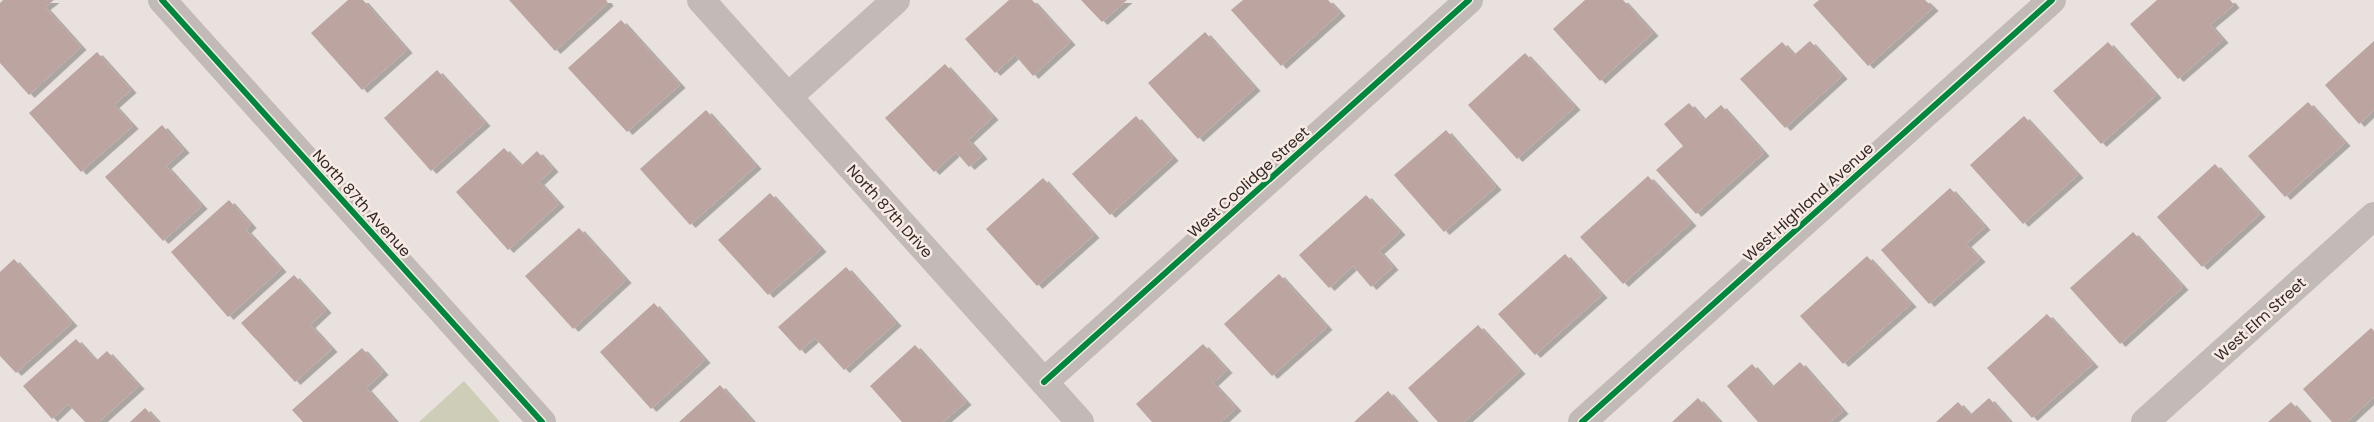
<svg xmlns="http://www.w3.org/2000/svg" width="2374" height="422" font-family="Poppins,sans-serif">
  <defs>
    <filter id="shadow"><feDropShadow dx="5.5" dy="3" stdDeviation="0" flood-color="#0004"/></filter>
  </defs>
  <rect width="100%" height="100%" fill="#e9e1dd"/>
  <polygon fill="#cdcdb8" points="464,381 500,422 419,422"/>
  <g fill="#bca4a0" filter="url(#shadow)">
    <polygon points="3,0 54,0 45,7 81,47 29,95 0,63 0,3"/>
    <polygon points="348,0 363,0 407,50 362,90 311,33"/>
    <polygon points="509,0 606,0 608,3 555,51"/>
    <polygon points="1009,0 1032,0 1070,42 1033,76 1015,55 995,73 965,39"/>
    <polygon points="1081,0 1127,0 1102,22"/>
    <polygon points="1243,0 1328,0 1340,13 1281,66 1231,10"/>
    <polygon points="1585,0 1623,0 1653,33 1600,81 1553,29"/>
    <polygon points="1819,0 1925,0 1933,8 1868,66 1813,5"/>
    <polygon points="2157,0 2230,0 2234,5 2210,25 2223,40 2178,79 2130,24"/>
    <polygon points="621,20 680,85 627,132 568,68"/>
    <polygon points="1205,32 1255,88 1198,139 1148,83"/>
    <polygon points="1810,41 1842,76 1785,128 1740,79 1782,42 1794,55"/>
    <polygon points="2374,41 2374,110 2359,124 2325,85"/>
    <polygon points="2108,42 2156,95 2101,144 2053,91"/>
    <polygon points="97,52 131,90 114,105 133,126 81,172 29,113"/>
    <polygon points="1525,53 1575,107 1517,159 1468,105"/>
    <polygon points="945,64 993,117 968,140 982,156 969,167 956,152 934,172 885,118"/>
    <polygon points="437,70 485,123 431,171 384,118"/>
    <polygon points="2308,102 2345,143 2285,197 2248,156"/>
    <polygon points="1689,103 1704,120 1721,105 1764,153 1696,214 1656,170 1683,146 1664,124"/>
    <polygon points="706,110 756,166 690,225 640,169"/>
    <polygon points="1136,116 1173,158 1110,215 1072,174"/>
    <polygon points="2024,116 2078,175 2023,224 1970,165"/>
    <polygon points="162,125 184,150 166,166 202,206 163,241 105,177"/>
    <polygon points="1446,130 1496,187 1444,232 1394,175"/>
    <polygon points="504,148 521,166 537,151 553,169 539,182 559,204 508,250 456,192"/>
    <polygon points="2215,164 2260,214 2202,267 2157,217"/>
    <polygon points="1648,176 1691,223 1623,284 1580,237"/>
    <polygon points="1043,178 1094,235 1037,286 986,229"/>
    <polygon points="1950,188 1985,227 1966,244 1980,259 1929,304 1881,250"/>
    <polygon points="770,193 821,249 768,295 718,240"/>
    <polygon points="1366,195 1400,232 1379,251 1393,267 1371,287 1353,266 1329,288 1299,255"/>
    <polygon points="229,200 251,225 246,230 281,269 228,317 171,252"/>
    <polygon points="579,228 626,280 573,329 525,276"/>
    <polygon points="2133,232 2183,287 2120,344 2070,288"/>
    <polygon points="1565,254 1602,295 1535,355 1498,314"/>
    <polygon points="1867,256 1911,304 1843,364 1800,316"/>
    <polygon points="14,259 72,323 16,373 0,356 0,272"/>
    <polygon points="846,267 896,323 844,370 815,338 800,351 778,327"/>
    <polygon points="1279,274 1327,327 1272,376 1224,324"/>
    <polygon points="294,275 326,310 310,325 332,349 295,382 241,323"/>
    <polygon points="654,303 705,360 651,409 600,352"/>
    <polygon points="2047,314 2093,364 2032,418 1987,368"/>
    <polygon points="1478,325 1520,371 1464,422 1438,422 1408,388"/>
    <polygon points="2371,328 2374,331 2374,397 2347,422 2332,422 2303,389"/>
    <polygon points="76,339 96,361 107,351 139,386 99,422 85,422 68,404 52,419 23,386"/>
    <polygon points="1203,344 1227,370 1213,383 1236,408 1221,422 1152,422 1136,404"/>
    <polygon points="915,345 966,402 943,422 902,422 870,386"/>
    <polygon points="362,348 383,372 366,388 396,422 303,422 292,410"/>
    <polygon points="1800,362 1843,411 1830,422 1758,422 1727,386 1752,364 1772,387"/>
    <polygon points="720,385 753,422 679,422"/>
    <polygon points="1388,391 1416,422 1354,422"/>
    <polygon points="1698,398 1720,422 1672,422"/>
    <polygon points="1989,398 2010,422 1936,422 1958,402 1970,415"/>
    <polygon points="2291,402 2309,422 2268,422"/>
    <polygon points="145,408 158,422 130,422"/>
  </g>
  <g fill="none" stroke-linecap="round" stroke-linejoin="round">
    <g stroke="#c2bab7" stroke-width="28">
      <polyline points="701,0 1080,422"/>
      <polyline points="788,97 896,0"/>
      <polyline points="1044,382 1469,0"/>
      <polyline points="1582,422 2052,0"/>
      <polyline points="2145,422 2374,216"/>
    </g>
    <polyline stroke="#c2bab7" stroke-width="28" points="162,0 542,422"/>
    <g stroke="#f7ebe4" stroke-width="9">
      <g id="cycleway">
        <polyline points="162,0 542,422"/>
        <polyline points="1044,382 1469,0"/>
        <polyline points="1582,422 2052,0"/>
      </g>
    </g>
    <use href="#cycleway" stroke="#00873e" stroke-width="6"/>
  </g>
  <g text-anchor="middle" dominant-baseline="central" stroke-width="5" stroke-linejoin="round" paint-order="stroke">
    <g font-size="15" fill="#322826" stroke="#f7ebe4">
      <text transform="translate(1248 182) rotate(-42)">West Coolidge Street</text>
      <text transform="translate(1808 202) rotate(-42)">West Highland Avenue</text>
      <text transform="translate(362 203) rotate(48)">North 87th Avenue</text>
      <text transform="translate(890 211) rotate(48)">North 87th Drive</text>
      <text transform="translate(2260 319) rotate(-42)">West Elm Street</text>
    </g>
  </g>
</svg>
